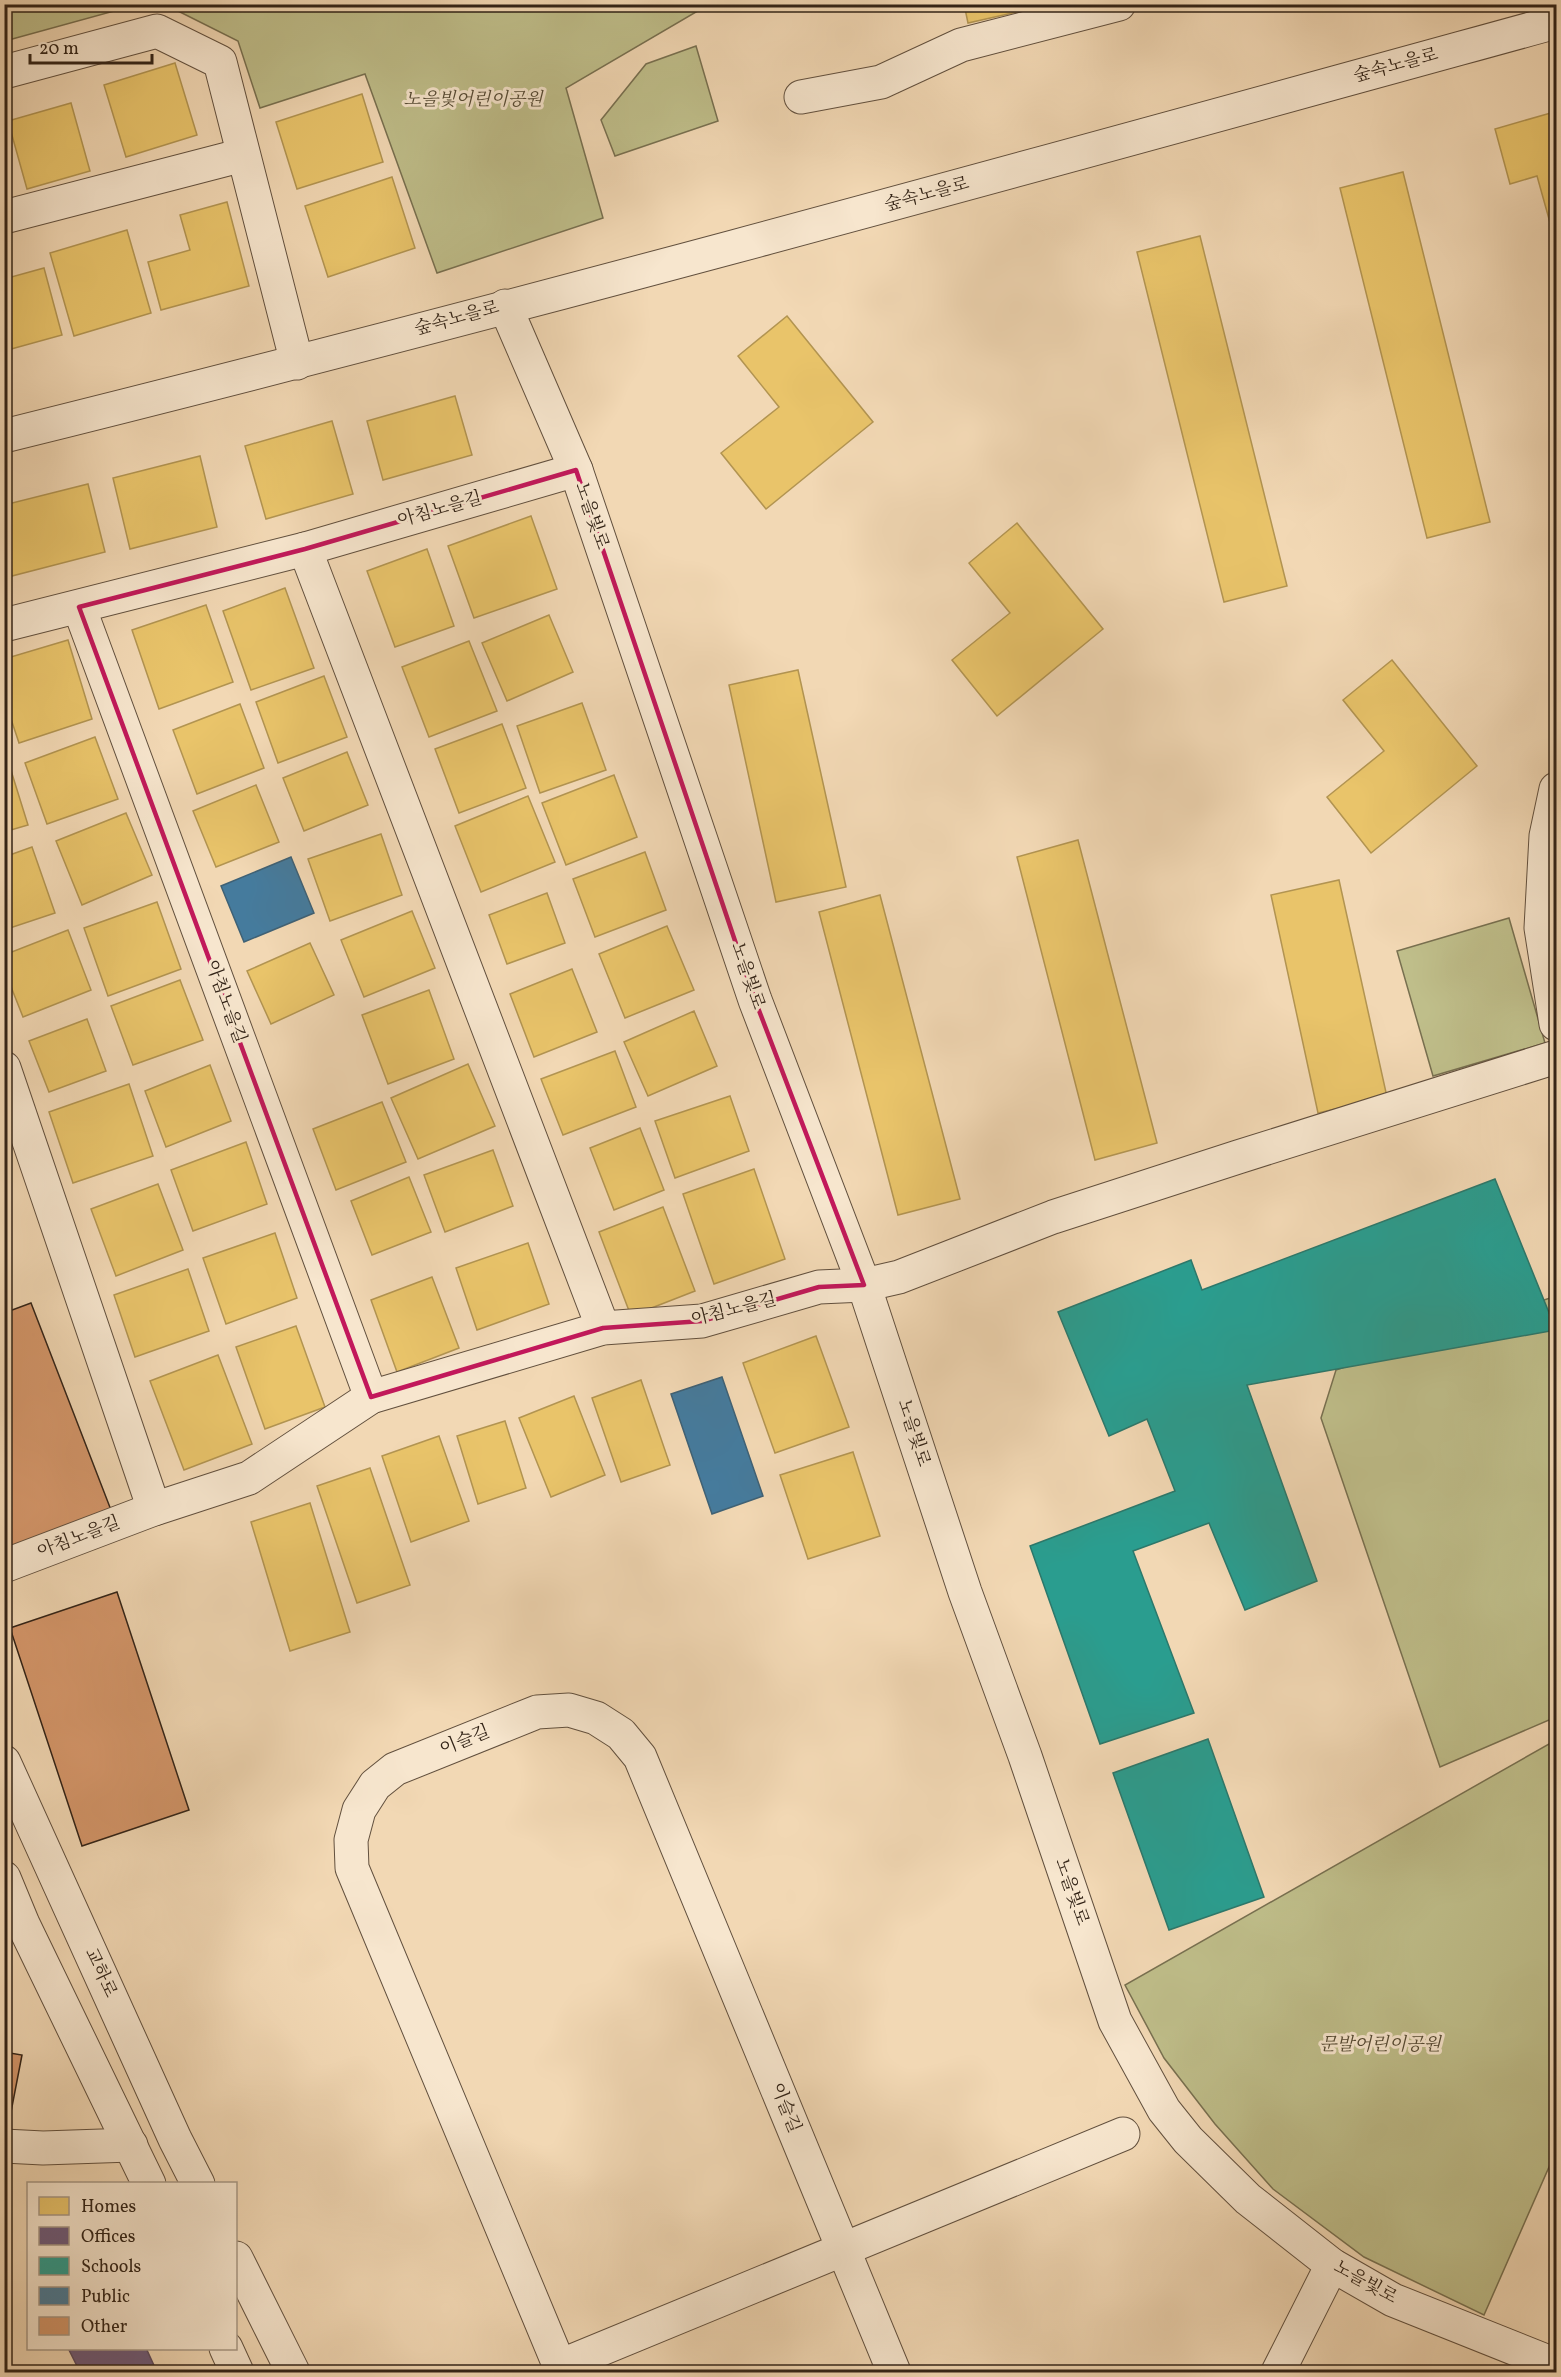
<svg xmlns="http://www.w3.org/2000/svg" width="1561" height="2377" font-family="Vollkorn,'Noto Serif KR',serif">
  <rect width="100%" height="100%" fill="#f2d8b4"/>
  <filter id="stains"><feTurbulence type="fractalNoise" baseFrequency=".00333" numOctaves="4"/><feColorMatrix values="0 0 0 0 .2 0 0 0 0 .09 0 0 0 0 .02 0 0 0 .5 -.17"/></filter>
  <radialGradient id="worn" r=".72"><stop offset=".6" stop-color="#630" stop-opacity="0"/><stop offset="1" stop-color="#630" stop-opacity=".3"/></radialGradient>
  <g fill="#bfbe8a" stroke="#787050" stroke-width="1.5">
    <polygon points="5,4 136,4 136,5 5,41"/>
    <polygon points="166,5 708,5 566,88 603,218 437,273 365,74 260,108 238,41"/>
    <polygon points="696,46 718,121 615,156 601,120 646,64"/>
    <polygon points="1509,918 1545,1043 1433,1076 1397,951"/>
    <polygon points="1553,1297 1556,1307 1556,1717 1440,1767 1321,1418 1336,1370"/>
    <polygon points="1556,1740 1556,2151 1484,2315 1364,2257 1273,2189 1215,2124 1164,2058 1125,1985"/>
  </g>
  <g fill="#e9c46a" stroke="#b29451" stroke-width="1.5">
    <polygon points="964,4 1052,4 968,23"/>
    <polygon points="175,63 197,135 126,157 104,85"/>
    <polygon points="362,94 383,162 297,189 276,122"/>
    <polygon points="71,103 90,171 27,189 8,121"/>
    <polygon points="1554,112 1556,113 1556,244 1537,176 1510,184 1495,129"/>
    <polygon points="1403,172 1490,522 1427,538 1340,188"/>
    <polygon points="392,177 415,248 328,277 305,206"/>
    <polygon points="227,202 249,286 161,310 148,262 190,250 180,215"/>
    <polygon points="127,230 151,313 74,336 50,253"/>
    <polygon points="1200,236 1287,586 1224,602 1137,252"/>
    <polygon points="44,268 62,335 4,351 4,279"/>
    <polygon points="787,316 873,422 766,509 721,453 779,407 738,356"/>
    <polygon points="455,396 472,455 383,480 367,421"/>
    <polygon points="332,421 353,494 266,519 245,446"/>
    <polygon points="200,456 217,527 130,549 113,478"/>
    <polygon points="88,484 105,552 8,577 4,562 4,505"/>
    <polygon points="531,516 557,589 474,618 448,546"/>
    <polygon points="1017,523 1103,629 997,716 952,660 1010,613 969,563"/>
    <polygon points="427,549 454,626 395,647 367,571"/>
    <polygon points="285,588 314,668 251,690 223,611"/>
    <polygon points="206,605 233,682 159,709 132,630"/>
    <polygon points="549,615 573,672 507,701 482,643"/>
    <polygon points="68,640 92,719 19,743 4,698 4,659"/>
    <polygon points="469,641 497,711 429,737 402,667"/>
    <polygon points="1392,660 1477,766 1371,853 1327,797 1384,751 1343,700"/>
    <polygon points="798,670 846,887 776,902 729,685"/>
    <polygon points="324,676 347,737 278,763 256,702"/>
    <polygon points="582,703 606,770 540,793 517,726"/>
    <polygon points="240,704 264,768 197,794 173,730"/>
    <polygon points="502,724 526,788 459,813 435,749"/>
    <polygon points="95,737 118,799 47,824 25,763"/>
    <polygon points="347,752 368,805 304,831 283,778"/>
    <polygon points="9,764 28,825 4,832 4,766"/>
    <polygon points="614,775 637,837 566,865 542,803"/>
    <polygon points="256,785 279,842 216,867 193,811"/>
    <polygon points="528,796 555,862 481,892 455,826"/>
    <polygon points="126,813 152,875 82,905 56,841"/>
    <polygon points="381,834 402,895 330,921 308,859"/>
    <polygon points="1078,840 1157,1143 1095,1160 1017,857"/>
    <polygon points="32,847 55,913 4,930 4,857"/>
    <polygon points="645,852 666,910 595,937 573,879"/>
    <polygon points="1339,880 1387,1097 1318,1113 1271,895"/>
    <polygon points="547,893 565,943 507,964 489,915"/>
    <polygon points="880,895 960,1199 898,1215 819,912"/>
    <polygon points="157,902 181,969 108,996 84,928"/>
    <polygon points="412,911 435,968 364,997 341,940"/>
    <polygon points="667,926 694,990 625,1018 599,954"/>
    <polygon points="68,930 91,990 23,1017 4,969 4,955"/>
    <polygon points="310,943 334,995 271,1024 247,971"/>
    <polygon points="572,969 597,1032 534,1057 510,994"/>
    <polygon points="180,980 203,1040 133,1065 111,1006"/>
    <polygon points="429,990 454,1059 388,1084 362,1015"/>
    <polygon points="694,1011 717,1066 648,1096 624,1042"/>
    <polygon points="87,1019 106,1071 49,1092 29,1041"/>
    <polygon points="615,1051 636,1107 563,1135 541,1079"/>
    <polygon points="468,1064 495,1126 418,1159 391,1098"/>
    <polygon points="210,1065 231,1121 166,1147 145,1091"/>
    <polygon points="129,1084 153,1156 73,1183 49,1112"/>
    <polygon points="730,1096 749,1151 675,1178 655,1121"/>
    <polygon points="382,1102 406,1162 336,1190 313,1129"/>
    <polygon points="640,1128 664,1190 614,1210 590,1148"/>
    <polygon points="246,1142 267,1204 193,1231 171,1170"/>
    <polygon points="493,1150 513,1206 445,1232 424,1175"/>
    <polygon points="754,1169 785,1259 714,1284 683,1194"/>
    <polygon points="409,1177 431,1232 372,1255 351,1201"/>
    <polygon points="158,1184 183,1250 116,1276 91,1209"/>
    <polygon points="663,1207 695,1291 631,1316 599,1232"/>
    <polygon points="275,1233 297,1298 226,1324 203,1258"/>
    <polygon points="528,1243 549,1304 477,1330 456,1268"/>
    <polygon points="188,1269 209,1331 135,1357 114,1295"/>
    <polygon points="432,1277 459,1348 397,1372 371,1300"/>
    <polygon points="296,1326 325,1407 265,1429 236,1347"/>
    <polygon points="816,1336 849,1427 775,1453 743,1363"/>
    <polygon points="218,1355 252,1444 184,1470 150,1381"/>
    <polygon points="641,1380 670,1465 621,1482 592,1398"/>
    <polygon points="574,1396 605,1475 551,1497 519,1418"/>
    <polygon points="505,1421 526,1488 478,1504 457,1436"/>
    <polygon points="439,1436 469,1521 411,1542 382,1456"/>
    <polygon points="853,1452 880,1536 808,1559 780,1475"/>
    <polygon points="370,1468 410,1585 357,1603 317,1486"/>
    <polygon points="310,1503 350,1632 290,1651 251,1522"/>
  </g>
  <polygon fill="#6d597a" stroke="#5b495c" stroke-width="1.5" points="68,2348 146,2348 157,2372 80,2372"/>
  <g fill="#2a9d8f" stroke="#2c786b" stroke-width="1.5">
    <polygon points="1495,1179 1556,1330 1247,1385 1317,1581 1245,1610 1209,1523 1133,1551 1194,1713 1100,1744 1030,1546 1175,1491 1147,1419 1109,1436 1058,1312 1191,1260 1202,1290"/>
    <polygon points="1208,1739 1264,1897 1169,1930 1113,1773"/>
  </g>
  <g fill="#457b9d" stroke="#3f6175" stroke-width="1.5">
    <polygon points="291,857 314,913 244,942 221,886"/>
    <polygon points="722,1377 763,1496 712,1514 671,1394"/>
  </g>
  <g fill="#d5976b" stroke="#322317" stroke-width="1.5">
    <polygon points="31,1303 111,1510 4,1551 4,1313"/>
    <polygon points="117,1592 189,1810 82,1846 10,1628"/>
    <polygon points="4,2052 22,2055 11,2112 4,2111"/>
  </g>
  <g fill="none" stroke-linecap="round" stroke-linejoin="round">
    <g stroke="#62503e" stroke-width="35">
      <g id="minor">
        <polyline points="4,72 157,31 220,62 297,363"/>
        <polyline points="801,97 881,82 961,45 1119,4"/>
        <polyline points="4,217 243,155"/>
        <polyline points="505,306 576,470 755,1000 864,1285 965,1592 1025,1756 1115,2021 1164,2110 1188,2140 1248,2199 1332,2265 1393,2300 1556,2365"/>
        <path d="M4 436C524 307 1040 164 1556 22"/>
        <polyline points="305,549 603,1328"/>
        <polyline points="79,607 371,1397"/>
        <polyline points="4,625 305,549 576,470"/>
        <polyline points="1556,789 1546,836 1541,928 1556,1024"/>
        <polyline points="4,1068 154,1509"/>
        <polyline points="4,1566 154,1509 249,1478 371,1397 603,1328 702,1321 819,1287 864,1285 899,1277 1053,1217 1238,1157 1556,1057"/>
        <polyline points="4,1762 175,2139 198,2184"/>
        <polyline points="4,1878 23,1924 149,2184"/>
        <polyline points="4,2146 43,2148 131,2145"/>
        <polyline points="236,2258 293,2372"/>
        <polyline points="226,2348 237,2372"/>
        <polyline points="560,2366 1123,2134"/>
        <polyline points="562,2372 352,1868 351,1840 359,1810 375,1785 395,1769 537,1712 569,1710 596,1718 621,1734 640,1757 894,2372"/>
        <polyline points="1278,2372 1332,2265"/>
      </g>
    </g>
    <use href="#minor" stroke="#f7e6ce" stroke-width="33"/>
  </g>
  <path fill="none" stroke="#c2185b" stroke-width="4.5" stroke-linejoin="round" d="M576 470 755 1000 864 1285 819 1287 702 1321 603 1328 371 1397 79 607 305 549Z"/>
  <g text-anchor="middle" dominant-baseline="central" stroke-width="6" stroke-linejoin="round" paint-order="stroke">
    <g font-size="18" fill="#322317" stroke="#f7e6ce">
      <text transform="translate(1396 66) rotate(-15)">숲속노을로</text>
      <text transform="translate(927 195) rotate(-15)">숲속노을로</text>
      <text transform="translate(457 319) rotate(-15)">숲속노을로</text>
      <text transform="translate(440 510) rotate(-16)">아침노을길</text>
      <text transform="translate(591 516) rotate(71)">노을빛로</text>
      <text transform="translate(747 976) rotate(71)">노을빛로</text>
      <text transform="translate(225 1002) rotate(70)">아침노을길</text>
      <text transform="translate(734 1310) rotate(-14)">아침노을길</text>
      <text transform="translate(913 1433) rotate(72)">노을빛로</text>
      <text transform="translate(79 1538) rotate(-21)">아침노을길</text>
      <text transform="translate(465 1741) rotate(-22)">이슬길</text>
      <text transform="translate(1071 1892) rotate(71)">노을빛로</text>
      <text transform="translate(100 1973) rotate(65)">교하로</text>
      <text transform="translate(785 2108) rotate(68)">이슬길</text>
      <text transform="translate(1365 2283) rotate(29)">노을빛로</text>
    </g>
    <g font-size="18" font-style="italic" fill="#554a34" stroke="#f7e6ce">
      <text x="473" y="100">노을빛어린이공원</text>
      <text x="1380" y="2045">문발어린이공원</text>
    </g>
  </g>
  <rect width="1561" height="2377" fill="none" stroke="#f2d8b4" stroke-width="24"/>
  <rect x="6" y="6" width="1549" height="2365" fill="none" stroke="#322317" stroke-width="3"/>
  <rect x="12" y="12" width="1537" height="2353" fill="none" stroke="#322317" stroke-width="1.5"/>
  <rect x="27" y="2182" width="210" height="168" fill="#f7e6ce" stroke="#a89885" stroke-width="1.5"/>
  <rect x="39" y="2197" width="30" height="18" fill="#e9c46a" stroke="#a89885" stroke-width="1.5"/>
  <text x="81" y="2212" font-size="18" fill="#322317">Homes</text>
  <rect x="39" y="2227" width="30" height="18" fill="#6d597a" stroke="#a89885" stroke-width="1.5"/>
  <text x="81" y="2242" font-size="18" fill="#322317">Offices</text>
  <rect x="39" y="2257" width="30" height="18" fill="#2a9d8f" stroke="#a89885" stroke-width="1.5"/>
  <text x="81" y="2272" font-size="18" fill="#322317">Schools</text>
  <rect x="39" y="2287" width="30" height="18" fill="#457b9d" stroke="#a89885" stroke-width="1.5"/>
  <text x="81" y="2302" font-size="18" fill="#322317">Public</text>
  <rect x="39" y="2317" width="30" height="18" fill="#d5976b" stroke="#a89885" stroke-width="1.5"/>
  <text x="81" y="2332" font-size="18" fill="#322317">Other</text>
  <path d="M30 54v9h122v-9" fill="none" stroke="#322317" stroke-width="3"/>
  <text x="39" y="54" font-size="18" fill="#322317" stroke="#f7e6ce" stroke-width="4.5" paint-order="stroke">20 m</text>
  <rect width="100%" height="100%" filter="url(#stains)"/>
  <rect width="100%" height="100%" fill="url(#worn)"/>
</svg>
